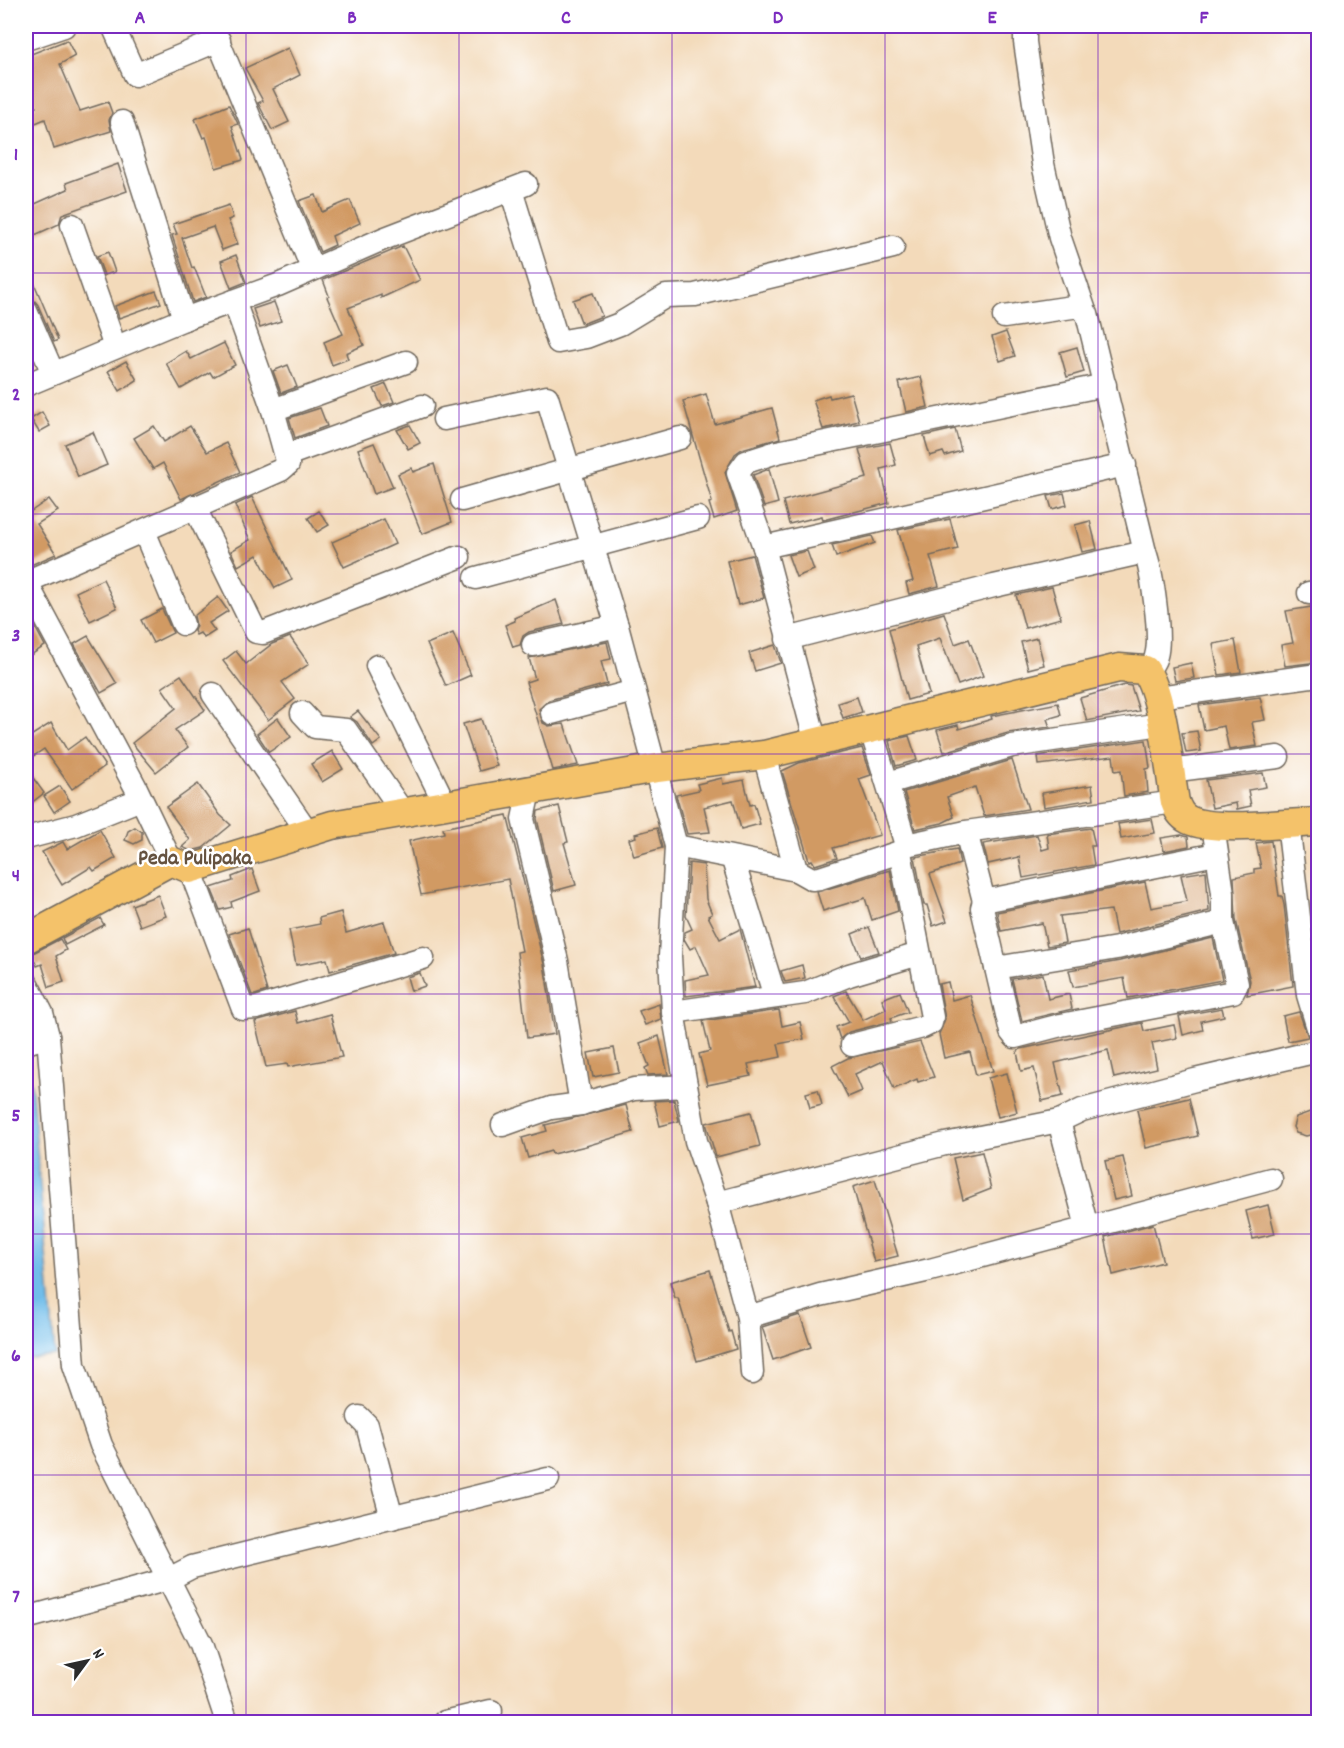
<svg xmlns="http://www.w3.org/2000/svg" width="1344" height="1748" font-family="Dekko,sans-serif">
  <rect width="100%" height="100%" fill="#fff"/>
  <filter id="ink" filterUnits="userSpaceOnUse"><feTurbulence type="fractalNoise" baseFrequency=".0167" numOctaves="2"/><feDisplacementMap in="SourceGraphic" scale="12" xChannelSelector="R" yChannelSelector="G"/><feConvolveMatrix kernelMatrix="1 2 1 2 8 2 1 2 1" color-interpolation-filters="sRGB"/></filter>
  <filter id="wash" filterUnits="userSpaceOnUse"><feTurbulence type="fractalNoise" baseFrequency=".008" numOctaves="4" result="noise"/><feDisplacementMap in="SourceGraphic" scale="24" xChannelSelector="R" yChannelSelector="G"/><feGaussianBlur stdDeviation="1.35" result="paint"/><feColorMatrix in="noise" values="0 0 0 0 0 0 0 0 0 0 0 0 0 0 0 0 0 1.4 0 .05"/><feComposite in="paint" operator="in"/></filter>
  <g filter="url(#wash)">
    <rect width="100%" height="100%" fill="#f3daba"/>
    <polygon fill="#71bdea" stroke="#4e748a" stroke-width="1.5" points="26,1076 31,1082 55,1355 26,1358"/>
    <g id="blocks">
      <g fill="#d19a64">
        <polygon points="67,40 75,56 60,64 80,111 108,102 112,113 109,120 111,131 54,149 45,119 26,127 26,111 36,107 26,88 26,56"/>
        <polygon points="288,48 300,75 273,89 289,122 272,130 258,103 263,101 245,68"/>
        <polygon points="229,105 238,124 232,126 243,160 216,168 206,137 203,138 195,119"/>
        <polygon points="118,164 127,191 62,214 59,224 26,239 26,208 68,189 66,183"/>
        <polygon points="316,195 322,212 350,200 360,223 332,236 335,245 320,252 299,201"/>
        <polygon points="229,205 233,218 228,220 238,244 222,250 213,227 182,238 192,268 194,267 206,297 193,302 172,235 177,234 173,224"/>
        <polygon points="403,246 420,280 381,298 381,295 348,308 364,345 346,353 348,359 332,365 324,342 343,334 327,297 329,296 323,280"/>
        <polygon points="108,252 115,272 104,275 97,256"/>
        <polygon points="236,255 246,282 231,288 221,261"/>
        <polygon points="26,264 58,340 54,342 38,305 34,300 26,298"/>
        <polygon points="156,291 161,303 119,318 115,306"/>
        <polygon points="593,293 602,316 582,324 573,300"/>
        <polygon points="274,302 281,321 260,328 253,309"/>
        <polygon points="1006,332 1015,356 1000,361 992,337"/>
        <polygon points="224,343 235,365 213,377 210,372 181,389 166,363 186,351 191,359"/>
        <polygon points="1077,347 1084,372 1067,377 1060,352"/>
        <polygon points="126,361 137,380 120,391 108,371"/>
        <polygon points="288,365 297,387 281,393 273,371"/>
        <polygon points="921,377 928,407 906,412 899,382"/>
        <polygon points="386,384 394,402 382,406 374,389"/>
        <polygon points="851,393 859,421 823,429 813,400 829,395 830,398"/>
        <polygon points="706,394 715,424 772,408 780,438 742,449 735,454 725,472 737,511 714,519 709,503 712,502 683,401"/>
        <polygon points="320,408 327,426 295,438 289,418"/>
        <polygon points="42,412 50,426 39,432 31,419"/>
        <polygon points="410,425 420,443 408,449 397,430"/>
        <polygon points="154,426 164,442 190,426 207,452 226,443 240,472 181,499 163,463 153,469 134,438"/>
        <polygon points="955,429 961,451 945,456 943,452 930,456 924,436"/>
        <polygon points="93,432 107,465 78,477 65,444"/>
        <polygon points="374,443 393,487 374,494 358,449"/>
        <polygon points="890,443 896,465 881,469 889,503 823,520 822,516 789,524 783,501 867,478 859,449"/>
        <polygon points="434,464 452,522 422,534 398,474 411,468 413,472"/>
        <polygon points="769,469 778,503 764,507 753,475"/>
        <polygon points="1064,493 1067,505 1052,509 1048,496"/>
        <polygon points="252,497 292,580 275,588 257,555 238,566 231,551 250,540 235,505"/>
        <polygon points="49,499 58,511 37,524 56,554 26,567 26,505 30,512"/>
        <polygon points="319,511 329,525 317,532 308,518"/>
        <polygon points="384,519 395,544 344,567 332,542"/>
        <polygon points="950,519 958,549 930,556 939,586 909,594 906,583 913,581 898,530"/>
        <polygon points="1090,521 1097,549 1082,552 1075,525"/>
        <polygon points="872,536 875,543 836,557 832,545"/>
        <polygon points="807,551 814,570 796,577 788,555"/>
        <polygon points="752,555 764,598 738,605 727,561"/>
        <polygon points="103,579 117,608 90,621 76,592"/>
        <polygon points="1052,587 1061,618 1025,628 1016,595"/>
        <polygon points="218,597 228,611 209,623 215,631 204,638 200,633 196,635 194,631 196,625 194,616"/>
        <polygon points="556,600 564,624 529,632 523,636 520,645 513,647 505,625 515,621 514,618"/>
        <polygon points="1318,606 1318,662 1285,666 1281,645 1293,643 1286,611"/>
        <polygon points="162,609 173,633 153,643 141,620"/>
        <polygon points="26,610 45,646 26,658"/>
        <polygon points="944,613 955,644 969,639 983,676 958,685 940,638 916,646 929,694 907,700 889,629"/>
        <polygon points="453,633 471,675 446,686 427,644"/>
        <polygon points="88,636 117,684 101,693 74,644"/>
        <polygon points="290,637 309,664 282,682 295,699 268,720 223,661 236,651 246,664 272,644"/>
        <polygon points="1037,638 1044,665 1028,669 1021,642"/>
        <polygon points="1235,640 1241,672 1219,675 1213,644"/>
        <polygon points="607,642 611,659 601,661 607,684 549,700 539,709 543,723 549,726 564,724 578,765 553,770 526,682 535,679 529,658"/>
        <polygon points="775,645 781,663 755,671 749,653"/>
        <polygon points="1191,663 1194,678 1175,681 1172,667"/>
        <polygon points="181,675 205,710 175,730 188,747 156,772 132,743 176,708 162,688"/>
        <polygon points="1125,685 1131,686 1139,711 1087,721 1080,698"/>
        <polygon points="857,697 862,712 843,718 838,703"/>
        <polygon points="1260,697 1265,720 1252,722 1257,746 1229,750 1224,726 1204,730 1199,705"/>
        <polygon points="1058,703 1061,715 1047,719 1050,727 1008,733 944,752 937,730 958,725 959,729 992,719 991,716"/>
        <polygon points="358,711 381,740 373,746 357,722 350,717"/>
        <polygon points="278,718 291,737 269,752 257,734"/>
        <polygon points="481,719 497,766 479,771 463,724"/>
        <polygon points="51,723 67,750 85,737 105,766 72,789 44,749 26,761 26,739"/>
        <polygon points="1197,731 1201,751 1186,753 1182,733"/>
        <polygon points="909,736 917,760 896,766 889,741"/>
        <polygon points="1146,740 1150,768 1146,769 1148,792 1124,796 1121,770 1115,771 1113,756 1039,765 1038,756"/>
        <polygon points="862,748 871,775 859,779 880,835 833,848 837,858 815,865 812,860 809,861 782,771 799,763"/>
        <polygon points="332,751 343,769 322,782 311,764"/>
        <polygon points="1012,760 1028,809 984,816 975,787 947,797 954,817 942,823 915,829 904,792"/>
        <polygon points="26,768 44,793 26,807"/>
        <polygon points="1263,773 1266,787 1248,790 1251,806 1237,809 1236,803 1212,808 1206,780"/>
        <polygon points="722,778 723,784 744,780 750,805 754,804 760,824 741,829 733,800 704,807 710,832 687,834 676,795 699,790 697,784"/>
        <polygon points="198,784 220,815 231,825 203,848 191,851 182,847 190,840 166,807"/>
        <polygon points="1092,785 1094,799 1044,807 1042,793"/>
        <polygon points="60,786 70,801 54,812 44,796"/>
        <polygon points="559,806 568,842 564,843 576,885 554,891 537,819 538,811"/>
        <polygon points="507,815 544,964 555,1034 527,1038 517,952 522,951 508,879 421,895 409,841 444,833 443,828"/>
        <polygon points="1152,819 1155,833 1121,839 1118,824"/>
        <polygon points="135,827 142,832 142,840 134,844 125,840 128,831"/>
        <polygon points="657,828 662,848 634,856 629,839 636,837 635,834"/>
        <polygon points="1091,828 1095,846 1091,846 1094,865 1023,878 1019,857 988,864 983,844 1037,835 1042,850 1049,848 1047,834"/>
        <polygon points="100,830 116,858 94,871 91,867 62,885 42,852 63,842 67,849"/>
        <polygon points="1181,835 1188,837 1189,846 1164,851 1161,838"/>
        <polygon points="1271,841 1279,896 1282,896 1284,905 1293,986 1247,995 1250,981 1236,920 1234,877 1254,873 1254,869 1261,868 1256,843"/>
        <polygon points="957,849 960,864 930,874 947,921 933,926 927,905 924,905 915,857"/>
        <polygon points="689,863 704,865 706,899 712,914 708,916 720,939 740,929 755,987 686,996 685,980 709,975 696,946 690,949 684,939 685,932 692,929 686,916"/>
        <polygon points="252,869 260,891 231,902 232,907 220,910 211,888 233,881 232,877"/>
        <polygon points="890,870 898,911 872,920 865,898 823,911 817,892"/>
        <polygon points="1206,871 1209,911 1116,934 1111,910 1060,916 1065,943 1047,946 1042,923 1001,931 997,912 1145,882 1151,908 1187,901 1181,875"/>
        <polygon points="158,895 166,916 140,926 132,905"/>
        <polygon points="341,912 346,933 384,922 394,953 330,971 327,959 296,965 289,930 320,924 319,918"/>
        <polygon points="100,918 104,925 65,945 62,938"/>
        <polygon points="869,927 879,952 861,957 852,934"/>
        <polygon points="248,928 267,991 255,995 252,995 229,934"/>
        <polygon points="1213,938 1222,980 1128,998 1124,978 1073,987 1069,970 1120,961"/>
        <polygon points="60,939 66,950 56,956 64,982 49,987 42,964 37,966 31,954"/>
        <polygon points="802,965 805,978 785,982 781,971"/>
        <polygon points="420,973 425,986 411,991 407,977"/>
        <polygon points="1043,974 1048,999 1069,994 1072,1009 1022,1021 1012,979"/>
        <polygon points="948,982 952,1000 970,995 993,1071 976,1075 970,1052 944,1058 939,1034 945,1019 939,984"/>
        <polygon points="846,991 863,1020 886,1009 882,999 900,992 908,1012 891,1018 892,1021 849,1032 840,1039 836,1027 849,1022 834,996"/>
        <polygon points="659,1004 661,1019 645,1025 639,1011"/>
        <polygon points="1222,1008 1224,1016 1201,1021 1203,1030 1183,1035 1179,1016"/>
        <polygon points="779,1010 782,1026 800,1022 804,1039 778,1044 781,1057 748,1064 751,1076 707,1085 699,1054 710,1051 703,1021"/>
        <polygon points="295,1011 298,1023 330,1014 342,1057 288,1067 287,1064 266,1067 255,1022"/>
        <polygon points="1299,1012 1308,1037 1288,1041 1283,1016"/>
        <polygon points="1142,1023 1144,1031 1174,1025 1177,1038 1152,1043 1157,1068 1114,1078 1108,1050 1055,1063 1063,1096 1042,1101 1034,1068 1021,1071 1017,1052 1021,1049"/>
        <polygon points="659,1036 668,1074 648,1075 645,1068 649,1066 640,1043"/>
        <polygon points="920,1042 934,1077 918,1082 917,1079 894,1089 883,1061 855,1074 862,1091 848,1097 832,1066 848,1058"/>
        <polygon points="614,1048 619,1072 593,1077 588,1053"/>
        <polygon points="1007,1073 1017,1112 998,1117 988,1078"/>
        <polygon points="818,1090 822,1105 810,1108 806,1093"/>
        <polygon points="1189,1098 1198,1136 1146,1148 1137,1110"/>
        <polygon points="674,1100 679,1121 660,1126 654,1101"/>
        <polygon points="626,1105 633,1132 586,1146 552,1154 551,1151 528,1158 522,1138 547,1131 545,1125"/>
        <polygon points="1318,1109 1318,1133 1306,1136 1296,1133 1293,1127 1296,1117"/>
        <polygon points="751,1112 760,1146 716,1157 706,1123"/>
        <polygon points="982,1152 991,1189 963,1200 953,1158"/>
        <polygon points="1123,1157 1132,1196 1114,1200 1105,1161"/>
        <polygon points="875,1180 898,1256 874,1262 853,1187"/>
        <polygon points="1268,1205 1275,1234 1253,1239 1246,1211"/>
        <polygon points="1153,1224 1163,1262 1113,1275 1105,1237"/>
        <polygon points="710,1270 729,1332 731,1331 736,1349 697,1361 678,1298 675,1298 670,1282"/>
        <polygon points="800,1315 811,1347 773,1360 762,1327"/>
      </g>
    </g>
  </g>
  <g filter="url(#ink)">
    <use href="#blocks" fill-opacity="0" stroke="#71685d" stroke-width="1.5"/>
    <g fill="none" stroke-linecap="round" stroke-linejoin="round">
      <g stroke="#71685d" stroke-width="25">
        <g id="minor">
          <polyline points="113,26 135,75 219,40"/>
          <polyline points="212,26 312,268"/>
          <polyline points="1025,26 1025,42 1043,164 1060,238 1084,308"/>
          <polyline points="26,39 64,26"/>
          <polyline points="122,122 184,319"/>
          <polyline points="511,190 558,342 586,337 620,324 666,296 695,295 893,247"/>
          <polyline points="72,225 115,347"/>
          <polyline points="26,311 53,373"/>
          <path d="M1004 317 1079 306 1087 314 1145 552C1152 572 1162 636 1156 656 1155 662 1150 667 1147 673"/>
          <polyline points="26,385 184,319 278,285 383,239 526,184"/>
          <polyline points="273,410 406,362"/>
          <polyline points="444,419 547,397 617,626 676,846 670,956 673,1012 696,1141 717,1203 748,1317 752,1373"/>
          <polyline points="287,455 422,406"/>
          <polyline points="462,500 680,438"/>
          <polyline points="194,506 256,632 263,633 459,557"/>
          <polyline points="144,531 183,624"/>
          <polyline points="764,547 1125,465"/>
          <polyline points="476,578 698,518"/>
          <polyline points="26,582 281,470 288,464 273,410 234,301"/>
          <polyline points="26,582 135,786 171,861"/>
          <polyline points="1309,593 1318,592"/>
          <polyline points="787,639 994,586 1145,552"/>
          <polyline points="533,645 617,626"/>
          <polyline points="377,666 445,804"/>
          <polyline points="213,694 307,831"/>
          <polyline points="1158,697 1318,675"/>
          <polyline points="302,713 315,727 346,730 402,811"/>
          <polyline points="552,713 634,691"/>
          <polyline points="816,743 764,547 738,473 746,462 777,452 1105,385"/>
          <polyline points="764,755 796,870 812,879 820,878 900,852"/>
          <polyline points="1170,771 1278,757"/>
          <polyline points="888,783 1012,746 1161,724"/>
          <polyline points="529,791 523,819 557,961 581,1104"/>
          <polyline points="1288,823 1308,995 1318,1028"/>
          <polyline points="966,832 984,901"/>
          <polyline points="26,838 76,825 141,799"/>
          <polyline points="906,845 966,832 1175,802"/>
          <polyline points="676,846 796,870"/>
          <polyline points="1216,854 984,901 982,908 1011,1032 1015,1037 1061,1025 1233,992 1237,984 1223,922"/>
          <polyline points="733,860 775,997"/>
          <polyline points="190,869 243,1009 257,1008 423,958"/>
          <polyline points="996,968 1117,948 1223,922 1223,893 1215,839"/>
          <polyline points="26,982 42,1013 48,1036 74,1365 101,1445 201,1644 227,1722"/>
          <polyline points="673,1012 805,993 849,975 919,954"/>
          <polyline points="26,1043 48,1036"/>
          <polyline points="852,1045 923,1027 931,1023 932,1017 900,852 906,845 870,727"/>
          <polyline points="1059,1121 1087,1227"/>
          <polyline points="503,1125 551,1108 581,1104 634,1089 686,1086"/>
          <polyline points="717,1203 945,1144 1059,1121 1082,1110 1195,1080 1318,1051"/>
          <polyline points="748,1317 820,1295 930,1270 1271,1179"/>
          <polyline points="359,1417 367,1425 392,1518"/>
          <polyline points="26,1618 169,1579 192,1567 548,1479"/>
          <polyline points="445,1722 491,1711"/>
        </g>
      </g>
      <g stroke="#71685d" stroke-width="31">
        <path id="major" d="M26 939 171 861 190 869 332 825 657 768 764 755 1119 668 1145 670C1163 694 1169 769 1175 802 1178 810 1181 816 1189 820 1213 832 1289 823 1318 822"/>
      </g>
      <use href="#minor" stroke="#fff" stroke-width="22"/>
      <use href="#major" stroke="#f4c26a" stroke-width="28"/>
    </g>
  </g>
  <path fill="none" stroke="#7b2cbf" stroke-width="1.5" stroke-opacity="0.55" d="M246 26V1722M459 26V1722M672 26V1722M885 26V1722M1098 26V1722M26 273H1318M26 514H1318M26 754H1318M26 994H1318M26 1234H1318M26 1475H1318"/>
  <g text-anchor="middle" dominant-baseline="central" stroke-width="5" stroke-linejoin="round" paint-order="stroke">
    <g font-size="22" font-weight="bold" fill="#65523f" stroke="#fff">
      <text x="195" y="859">Peda Pulipaka</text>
    </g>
  </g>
  <rect width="1344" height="1748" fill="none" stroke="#fff" stroke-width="66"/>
  <g transform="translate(87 1661) rotate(57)" stroke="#ffffff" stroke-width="4.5" paint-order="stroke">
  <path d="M0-4.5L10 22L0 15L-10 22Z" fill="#2b2b2b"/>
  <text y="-9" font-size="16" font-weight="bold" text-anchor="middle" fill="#2b2b2b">N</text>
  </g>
  <rect x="33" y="33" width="1278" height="1682" fill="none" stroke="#7b2cbf" stroke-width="2"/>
  <g font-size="20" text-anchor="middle" font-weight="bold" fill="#7b2cbf">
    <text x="140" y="23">A</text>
    <text x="352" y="23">B</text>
    <text x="566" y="23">C</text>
    <text x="778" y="23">D</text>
    <text x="992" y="23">E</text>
    <text x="1204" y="23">F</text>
    <text x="16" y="160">1</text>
    <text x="16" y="400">2</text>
    <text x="16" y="641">3</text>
    <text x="16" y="881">4</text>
    <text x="16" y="1121">5</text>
    <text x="16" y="1361">6</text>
    <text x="16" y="1602">7</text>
  </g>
</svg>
